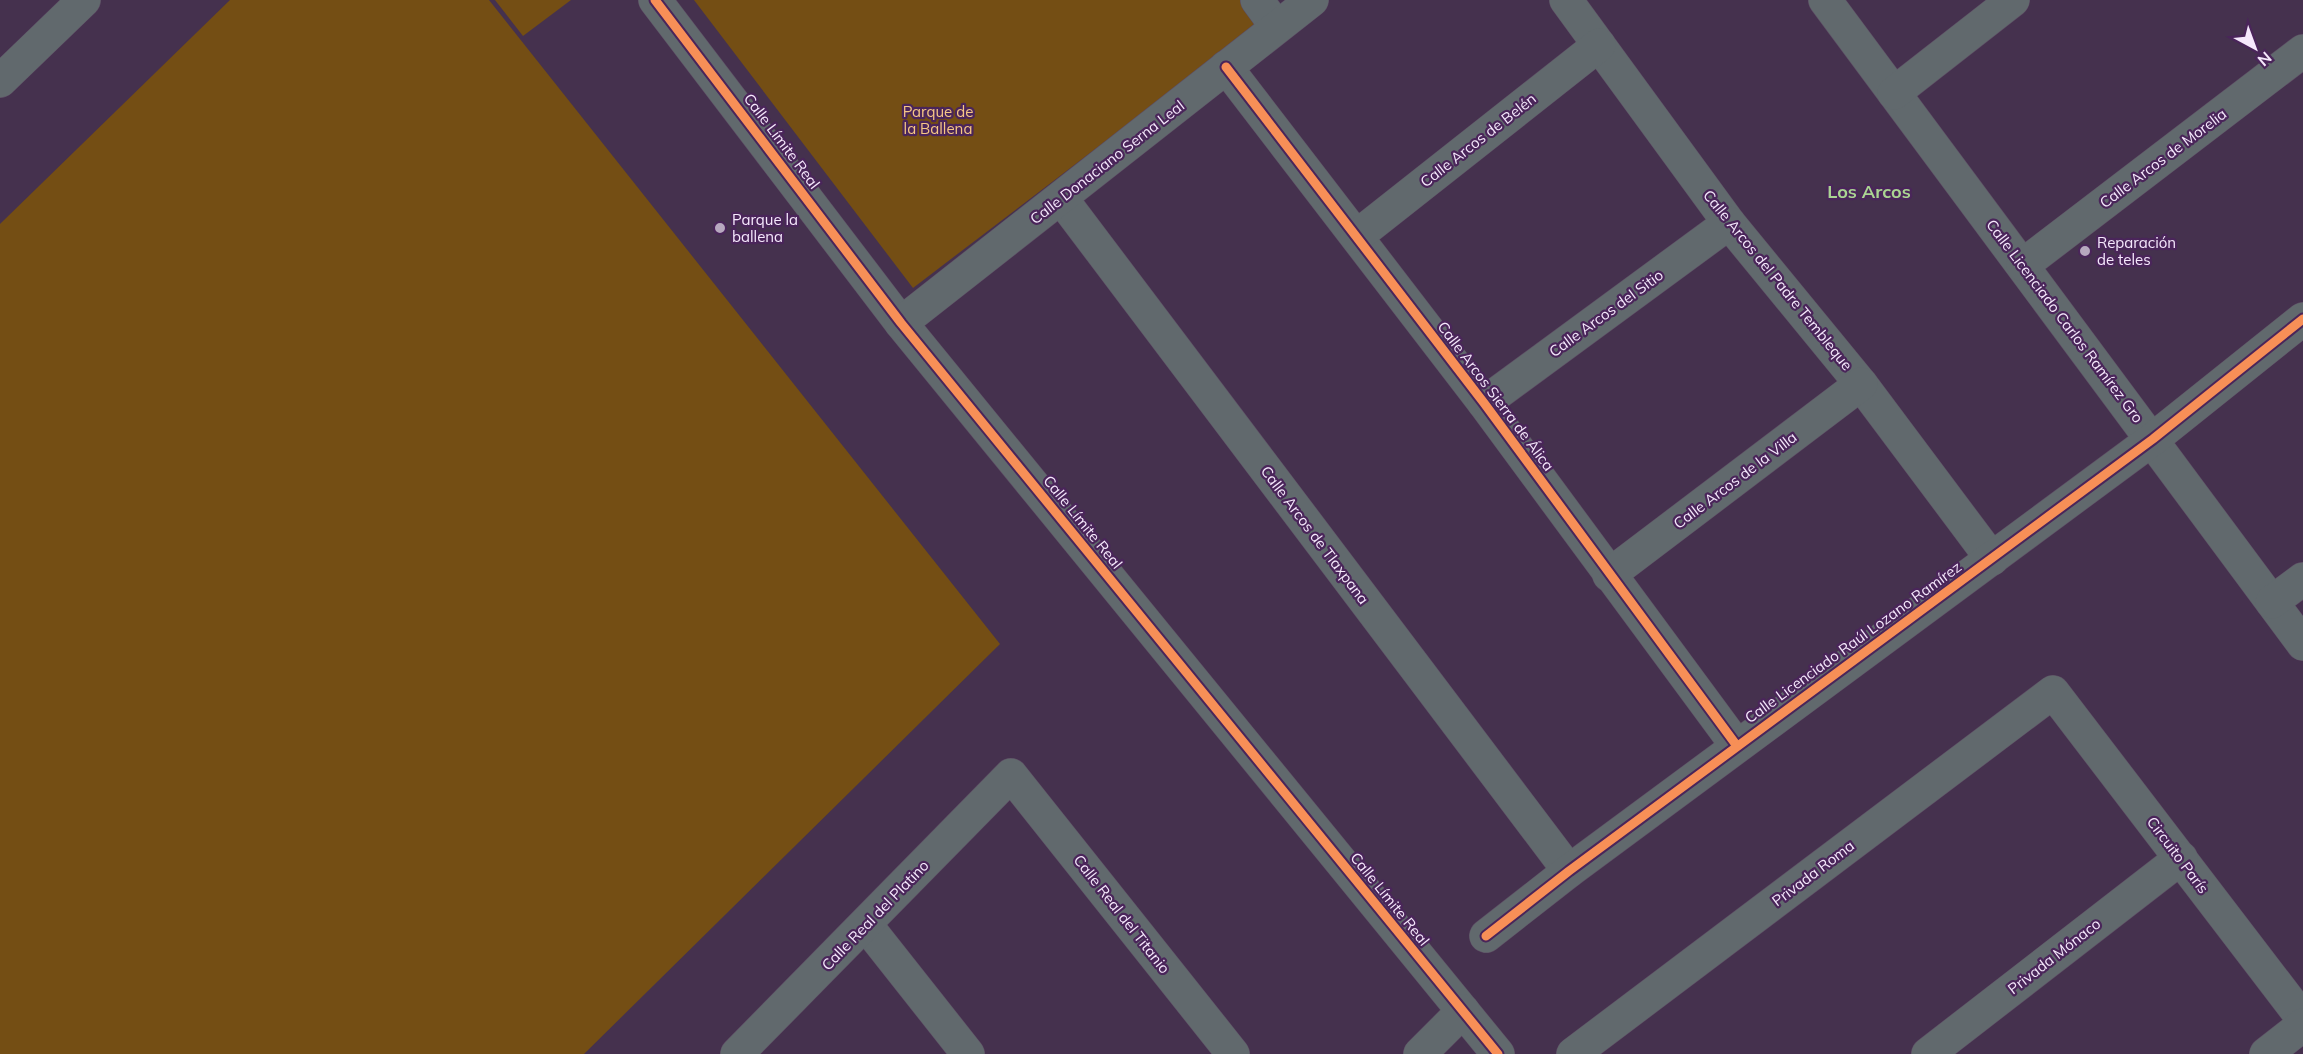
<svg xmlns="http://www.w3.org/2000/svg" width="2303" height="1054" font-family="Mulish,sans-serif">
  <rect width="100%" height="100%" fill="#45314e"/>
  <g fill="#744e14">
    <polygon points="230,0 489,0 1000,644 584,1054 0,1054 0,224"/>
    <polygon points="495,0 571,0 523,36"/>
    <polygon points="694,0 1254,0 1267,18 913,288"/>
  </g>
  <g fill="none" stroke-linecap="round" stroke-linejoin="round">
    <g stroke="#5d4d64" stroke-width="34">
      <g id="minor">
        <polyline points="655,0 901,323 1498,1054"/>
        <polyline points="1257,0 1276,26"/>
        <polyline points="1566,0 1729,223 1861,384 1992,559"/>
        <polyline points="1825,0 2303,644"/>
        <polyline points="1226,67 1484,403 1737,746"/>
        <polyline points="0,81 84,0"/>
        <polyline points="1894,93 2013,0"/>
        <polyline points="1061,198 1569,871"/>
        <polyline points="1357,236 1599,45"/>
        <polyline points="2023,265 2303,51"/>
        <polyline points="901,323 1312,0"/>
        <polyline points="1484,403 1729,223"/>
        <polyline points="1609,575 1861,384"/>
        <polyline points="2272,602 2303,579"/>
        <polyline points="866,925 968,1054"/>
        <polyline points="1486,936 1569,871 2153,439 2303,319"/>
        <polyline points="737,1054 1011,775 1233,1054"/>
        <polyline points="1420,1054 1463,1011"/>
        <polyline points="1573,1054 2053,692 2303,1019"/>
        <polyline points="1928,1054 2181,858"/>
        <polyline points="2266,1054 2303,1025"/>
      </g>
    </g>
    <use href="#minor" stroke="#61696d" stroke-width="33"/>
    <g stroke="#4a255a" stroke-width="13">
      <g id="cycleway">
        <polyline points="655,0 901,323 1498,1054"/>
        <polyline points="1226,67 1484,403 1737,746"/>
        <polyline points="1486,936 1569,871 2153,439 2303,319"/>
      </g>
    </g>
    <use href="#cycleway" stroke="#f78f57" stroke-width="9"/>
  </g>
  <g fill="#b7a8bf" stroke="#4a255a" stroke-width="2">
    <circle cx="720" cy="228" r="6"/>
    <circle cx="2085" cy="251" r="6"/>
  </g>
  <g text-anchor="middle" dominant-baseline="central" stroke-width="4.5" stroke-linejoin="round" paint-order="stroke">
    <g font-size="15" fill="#f6c785" stroke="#4a255a">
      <text x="938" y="111">Parque de<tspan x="938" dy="17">la Ballena</tspan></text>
    </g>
    <g font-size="15" fill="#f5e8fc" stroke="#4a255a">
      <text transform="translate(1478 140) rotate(-38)">Calle Arcos de Belén</text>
      <text transform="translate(782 141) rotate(53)">Calle Límite Real</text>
      <text transform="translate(2163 158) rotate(-37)">Calle Arcos de Morelia</text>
      <text transform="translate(1107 162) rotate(-38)">Calle Donaciano Serna Leal</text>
      <text transform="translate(1778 280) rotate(51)">Calle Arcos del Padre Tembleque</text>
      <text transform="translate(1606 313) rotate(-36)">Calle Arcos del Sitio</text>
      <text transform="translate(2065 321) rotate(53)">Calle Licenciado Carlos Ramírez Gro</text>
      <text transform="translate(1496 396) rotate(53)">Calle Arcos Sierra de Álica</text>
      <text transform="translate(1735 480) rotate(-37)">Calle Arcos de la Villa</text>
      <text transform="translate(1083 522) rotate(51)">Calle Límite Real</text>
      <text transform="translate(1315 535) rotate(53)">Calle Arcos de Tlaxpana</text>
      <text transform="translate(1853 642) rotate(-36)">Calle Licenciado Raúl Lozano Ramírez</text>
      <text transform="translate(2178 855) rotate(53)">Circuito París</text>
      <text transform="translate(1813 873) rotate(-37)">Privada Roma</text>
      <text transform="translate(1390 899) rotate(51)">Calle Límite Real</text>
      <text transform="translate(1122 914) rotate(52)">Calle Real del Titanio</text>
      <text transform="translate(875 915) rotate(-46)">Calle Real del Platino</text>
      <text transform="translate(2054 956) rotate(-38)">Privada Mónaco</text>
    </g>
    <g font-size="15" fill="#f5e8fc" stroke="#4a255a" text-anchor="start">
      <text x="732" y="219">Parque la<tspan x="732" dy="17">ballena</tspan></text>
      <text x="2097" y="242">Reparación<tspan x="2097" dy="17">de teles</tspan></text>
    </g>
    <g font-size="18" font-weight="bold" fill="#aad492" stroke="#4a255a">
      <text x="1869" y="191">Los Arcos</text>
    </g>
  </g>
  <g transform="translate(2255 48) rotate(139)" stroke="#4a255a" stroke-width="4.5" paint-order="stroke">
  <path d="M0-4.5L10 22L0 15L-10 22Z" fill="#f5e8fc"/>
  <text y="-9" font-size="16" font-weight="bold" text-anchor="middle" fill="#f5e8fc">N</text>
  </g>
</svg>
